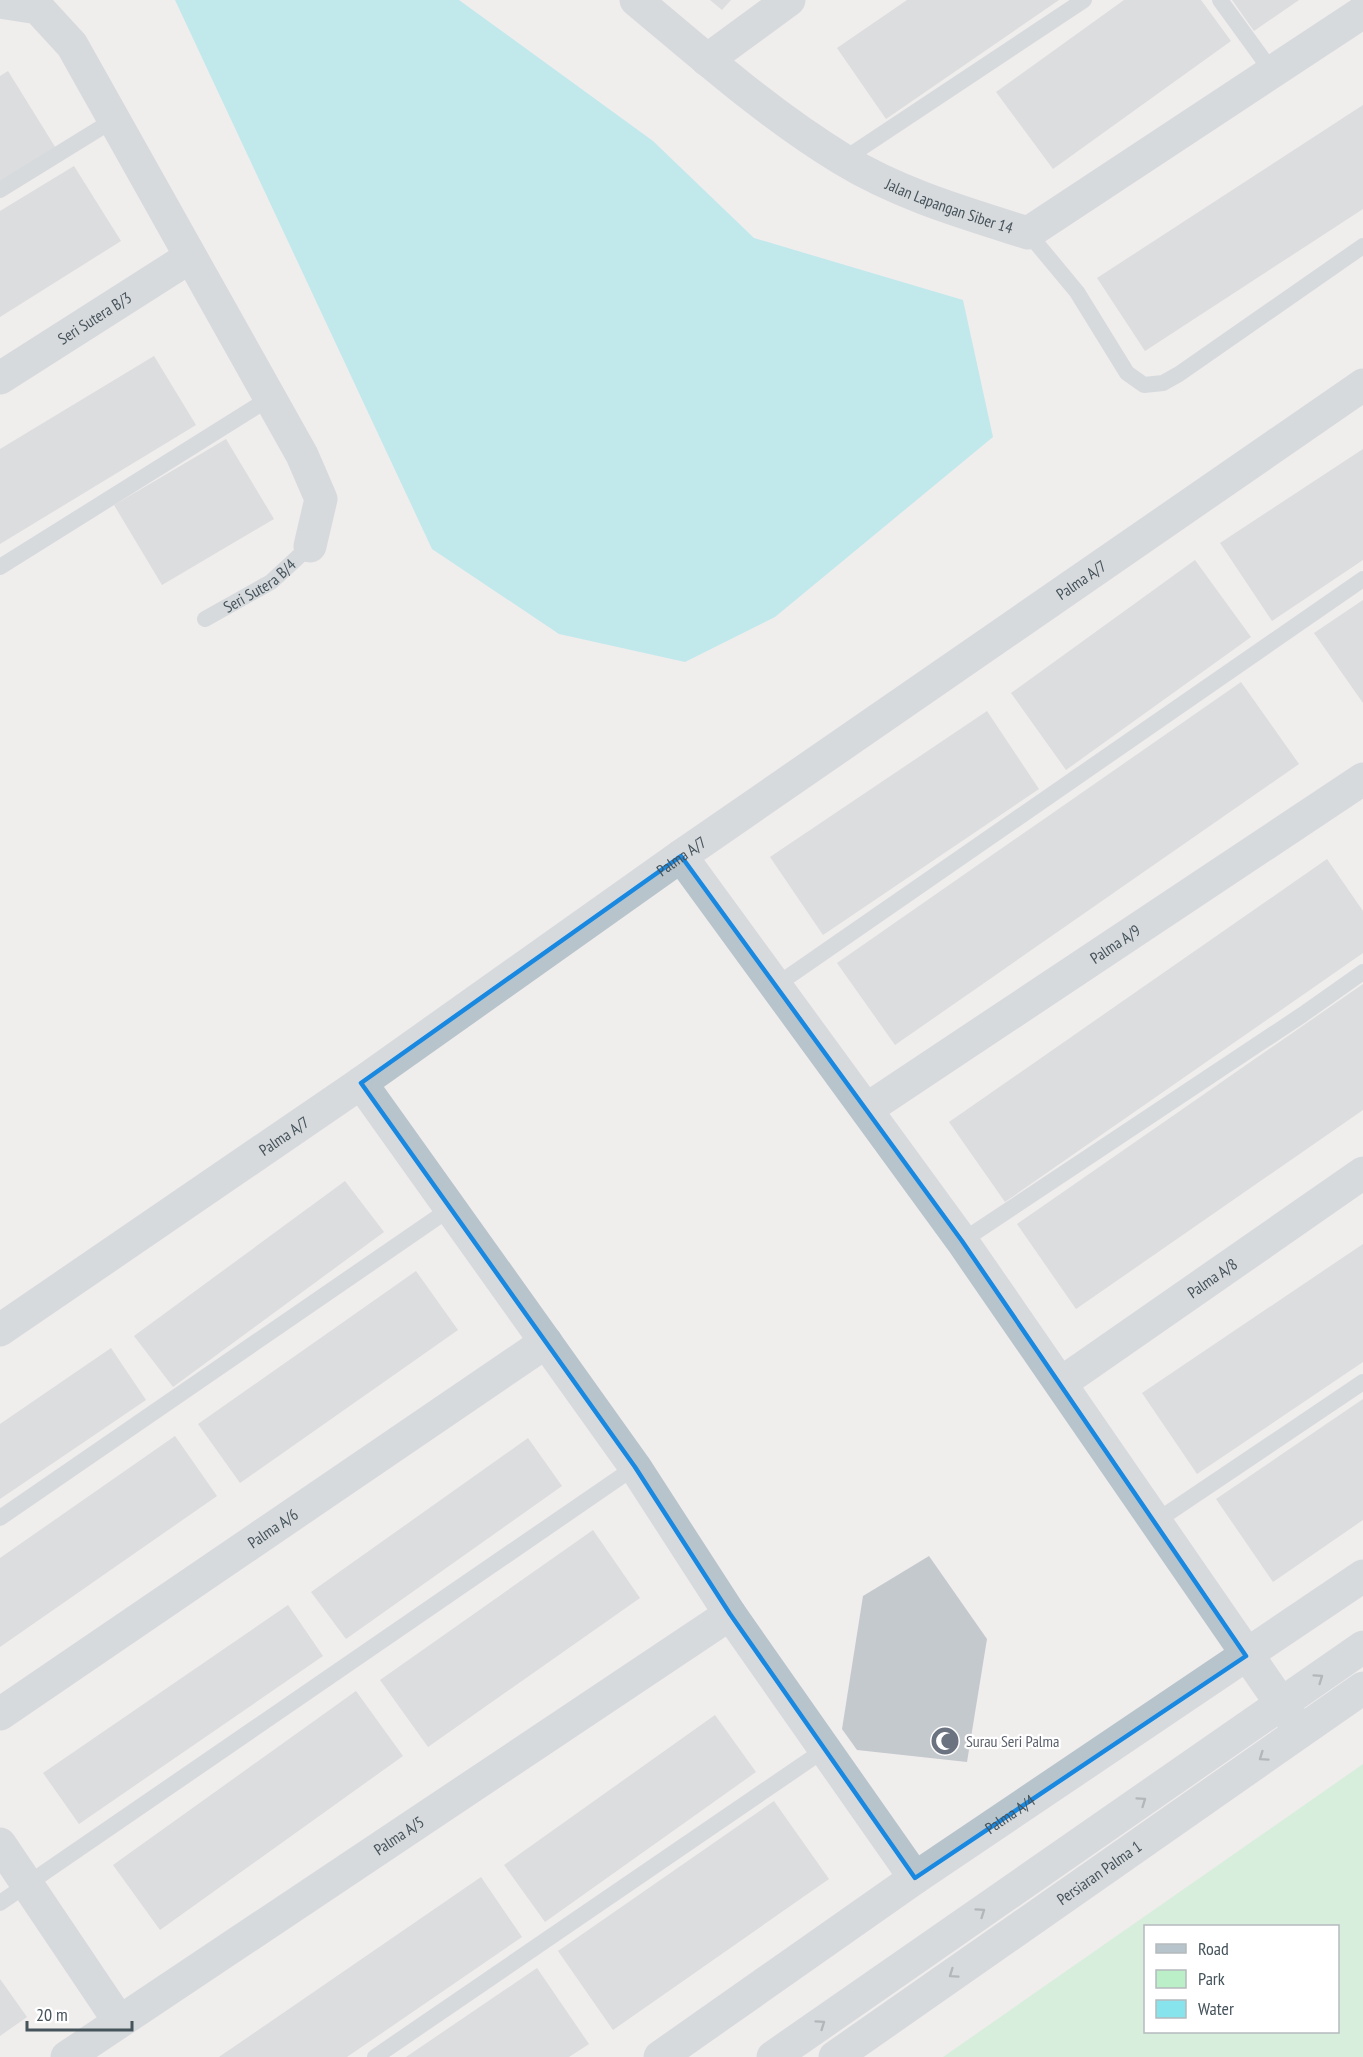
<svg xmlns="http://www.w3.org/2000/svg" width="1363" height="2057" font-family="'PT Sans Narrow',sans-serif">
  <rect width="100%" height="100%" fill="#f0eded"/>
  <path fill="#baefc8" fill-rule="evenodd" d="M1363 1764V2057H943ZM1146 1926H1338V2032H1146Z"/>
  <polygon fill="#87e4ec" points="175,0 459,0 653,141 754,238 963,300 993,437 775,617 685,662 559,634 432,549"/>
  <g fill="#c4c9cd">
    <polygon points="710,0 731,0 722,10"/>
    <polygon points="907,0 1059,0 886,119 837,48"/>
    <polygon points="1124,0 1201,0 1231,41 1053,169 996,92"/>
    <polygon points="1232,0 1299,0 1254,31"/>
    <polygon points="8,71 57,150 0,185 0,76"/>
    <polygon points="1363,105 1363,209 1145,351 1097,278"/>
    <polygon points="74,166 121,241 0,317 0,211"/>
    <polygon points="154,356 196,425 0,544 0,449"/>
    <polygon points="226,439 274,519 162,585 114,505"/>
    <polygon points="1363,449 1363,560 1272,621 1220,543"/>
    <polygon points="1195,560 1251,637 1066,770 1011,693"/>
    <polygon points="1363,600 1363,703 1314,633"/>
    <polygon points="1241,682 1299,764 895,1045 837,963"/>
    <polygon points="987,711 1039,789 823,935 770,857"/>
    <polygon points="1327,859 1363,911 1363,953 1005,1202 949,1122"/>
    <polygon points="1363,984 1363,1110 1076,1309 1017,1224"/>
    <polygon points="345,1181 384,1232 173,1387 134,1336"/>
    <polygon points="1363,1244 1363,1362 1197,1474 1142,1393"/>
    <polygon points="416,1271 458,1330 240,1483 198,1424"/>
    <polygon points="111,1348 146,1400 0,1499 0,1424"/>
    <polygon points="1363,1399 1363,1520 1273,1582 1216,1499"/>
    <polygon points="175,1436 217,1496 0,1647 0,1558"/>
    <polygon points="528,1438 562,1486 346,1639 311,1592"/>
    <polygon points="593,1530 640,1598 428,1747 380,1680"/>
    <polygon points="929,1556 987,1639 967,1762 857,1750 842,1729 863,1596"/>
    <polygon points="288,1605 323,1656 79,1824 43,1773"/>
    <polygon points="356,1691 403,1756 160,1930 113,1865"/>
    <polygon points="715,1715 756,1772 545,1922 504,1865"/>
    <polygon points="774,1801 829,1879 613,2030 558,1951"/>
    <polygon points="481,1877 522,1937 347,2057 219,2057"/>
    <polygon points="537,1968 589,2044 569,2057 406,2057"/>
    <polygon points="0,1979 27,2017 0,2036"/>
  </g>
  <g fill="none" stroke-linecap="round" stroke-linejoin="round">
    <g stroke="#b8c4cb" stroke-width="16">
      <polyline points="1220,0 1273,73"/>
      <polyline points="843,160 1084,0"/>
      <polyline points="0,190 115,119"/>
      <polyline points="1028,233 1077,292 1127,373 1144,385 1163,383 1179,374 1363,246"/>
      <polyline points="0,567 270,398"/>
      <path id="s1" d="M205 619 271 582 310 546"/>
      <polyline points="775,986 1363,579"/>
      <polyline points="962,1241 1302,1015 1363,972"/>
      <polyline points="0,1518 451,1208"/>
      <polyline points="1155,1522 1363,1382"/>
      <polyline points="0,1903 635,1467"/>
      <polyline points="375,2057 824,1750"/>
    </g>
    <g stroke="#b8c4cb" stroke-width="33">
      <path id="s2" d="M636 0C702 55 768 114 842 159 899 194 965 213 1028 233L1363 12"/>
      <polyline points="0,2 38,8 72,45 302,455 321,499 310,546"/>
      <polyline points="707,60 789,0"/>
      <path id="s3" d="M0 378 190 257"/>
      <polyline points="681,856 962,1241 1300,1731"/>
      <polyline points="361,1083 635,1467 730,1614 915,1878"/>
      <path id="s4" d="M867 1109 1363 779"/>
      <path id="s5" d="M0 1330 361 1083 681 856 1363 385"/>
      <path id="s6" d="M1061 1383 1363 1173"/>
      <path id="s7" d="M0 1714 546 1342"/>
      <polyline points="0,1844 119,2021"/>
      <path id="s8" d="M67 2057 730 1614"/>
      <path id="s9" d="M660 2057 915 1878 1363 1576"/>
    </g>
    <g stroke="#b8c4cb" stroke-width="33">
      <polyline points="773,2057 1363,1647"/>
      <path id="s10" d="M835 2057 1363 1688"/>
    </g>
  </g>
  <defs><path id="oneway-chevron" d="M-2-3.5L2.5 0L-2 3.5" fill="none" stroke-width="1.6" stroke-linecap="round" stroke-linejoin="round" transform="scale(1.5)"/></defs>
  <g stroke="#68757d">
    <use href="#oneway-chevron" transform="translate(1319 1678) rotate(-35)"/>
    <use href="#oneway-chevron" transform="translate(1263 1757) rotate(145)"/>
    <use href="#oneway-chevron" transform="translate(1142 1801) rotate(-35)"/>
    <use href="#oneway-chevron" transform="translate(981 1912) rotate(-35)"/>
    <use href="#oneway-chevron" transform="translate(953 1974) rotate(145)"/>
    <use href="#oneway-chevron" transform="translate(821 2024) rotate(-35)"/>
  </g>
  <path d="M0 0H1363V2057H0ZM681 856 962 1241 1246 1656 915 1878 730 1614 635 1467 361 1083Z" fill="#f0eded" fill-opacity=".55" fill-rule="evenodd"/>
  <path fill="none" stroke="#1888e0" stroke-width="4.5" stroke-linejoin="round" d="M681 856 962 1241 1246 1656 915 1878 730 1614 635 1467 361 1083Z"/>
  <defs>
    <g id="mosque-disc" transform="scale(1.5)"><circle r="9.5" fill="#6b7280" stroke="#fff"/><path d="M3.5-4.9A6 6 0 1 0 3.5 4.9A5 5 0 1 1 3.5-4.9Z" fill="#fff"/></g>
  </defs>
  <g fill-rule="evenodd">
    <use href="#mosque-disc" x="945" y="1741"/>
  </g>
  <g text-anchor="middle" dominant-baseline="central" stroke-width="4.5" stroke-linejoin="round" paint-order="stroke">
    <g font-size="16" fill="#45535b" stroke="#fff">
      <text stroke="none"><textPath href="#s2" startOffset="378">Jalan Lapangan Siber 14</textPath></text>
      <text stroke="none"><textPath href="#s3" startOffset="112">Seri Sutera B/3</textPath></text>
      <text stroke="none"><textPath href="#s5" startOffset="1316">Palma A/7</textPath></text>
      <text stroke="none"><textPath href="#s1" startOffset="64">Seri Sutera B/4</textPath></text>
      <text stroke="none"><textPath href="#s5" startOffset="830">Palma A/7</textPath></text>
      <text stroke="none"><textPath href="#s4" startOffset="298">Palma A/9</textPath></text>
      <text stroke="none"><textPath href="#s5" startOffset="344">Palma A/7</textPath></text>
      <text stroke="none"><textPath href="#s6" startOffset="184">Palma A/8</textPath></text>
      <text stroke="none"><textPath href="#s7" startOffset="330">Palma A/6</textPath></text>
      <text stroke="none"><textPath href="#s9" startOffset="426">Palma A/4</textPath></text>
      <text stroke="none"><textPath href="#s8" startOffset="399">Palma A/5</textPath></text>
      <text stroke="none"><textPath href="#s10" startOffset="322">Persiaran Palma 1</textPath></text>
    </g>
    <g font-size="16" fill="#5b616d" stroke="#fff" text-anchor="start">
      <text x="966" y="1741">Surau Seri Palma</text>
    </g>
  </g>
  <rect x="1144" y="1925" width="195" height="108" fill="#ffffff" stroke="#b5babd" stroke-width="1.5"/>
  <rect x="1156" y="1944" width="30" height="9" fill="#b8c4cb" stroke="#b5babd" stroke-width="1.5"/>
  <text x="1198" y="1955" font-size="18" fill="#45535b">Road</text>
  <rect x="1156" y="1970" width="30" height="18" fill="#baefc8" stroke="#b5babd" stroke-width="1.5"/>
  <text x="1198" y="1985" font-size="18" fill="#45535b">Park</text>
  <rect x="1156" y="2000" width="30" height="18" fill="#87e4ec" stroke="#b5babd" stroke-width="1.5"/>
  <text x="1198" y="2015" font-size="18" fill="#45535b">Water</text>
  <path d="M27 2021v9h105v-9" fill="none" stroke="#45535b" stroke-width="3"/>
  <text x="36" y="2021" font-size="18" fill="#45535b" stroke="#ffffff" stroke-width="4.5" paint-order="stroke">20 m</text>
</svg>
